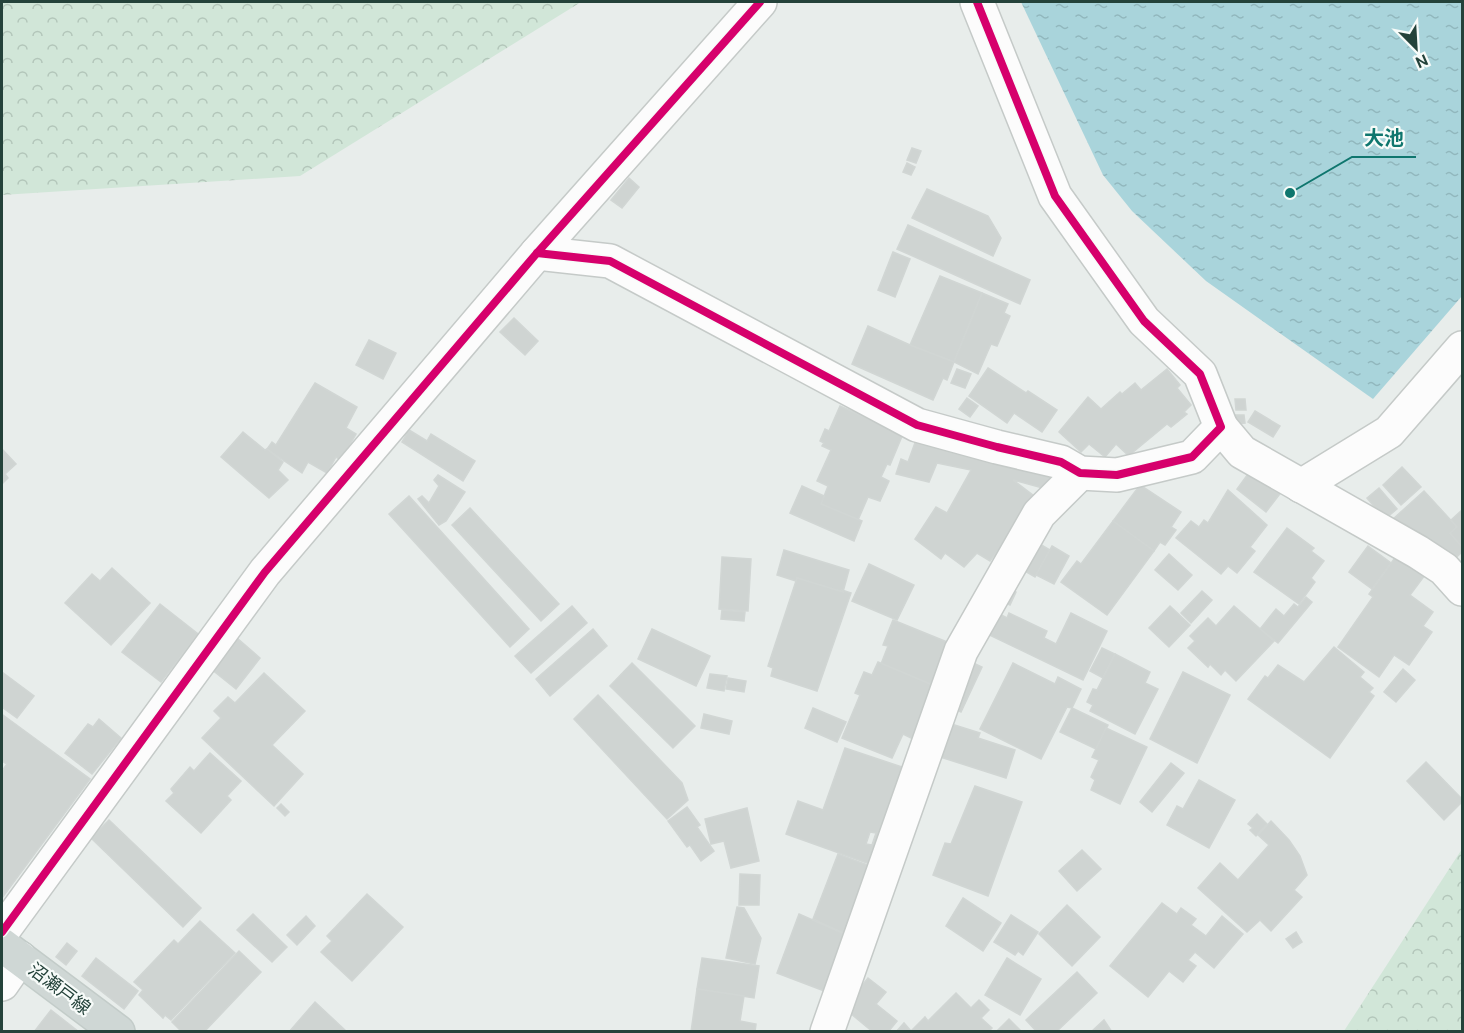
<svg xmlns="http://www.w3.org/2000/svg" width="1464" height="1033" font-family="Ubuntu,'Noto Sans JP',sans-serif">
  <defs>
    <pattern id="forest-crowns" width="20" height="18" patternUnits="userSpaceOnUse" patternTransform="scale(1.5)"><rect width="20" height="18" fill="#d1e6d8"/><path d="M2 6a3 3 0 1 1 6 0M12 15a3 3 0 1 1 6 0" fill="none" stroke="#b3c6ba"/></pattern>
    <pattern id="water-ripples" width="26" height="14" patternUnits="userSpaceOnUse" patternTransform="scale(1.5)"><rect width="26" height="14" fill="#a9d4db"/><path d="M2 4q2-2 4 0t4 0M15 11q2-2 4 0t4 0" fill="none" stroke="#91b7bd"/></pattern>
  </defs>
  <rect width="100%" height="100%" fill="#e8edeb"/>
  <g fill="url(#forest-crowns)">
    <polygon points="2,2 581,2 300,176 2,195"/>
    <polygon points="1462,849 1462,1031 1344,1031"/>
  </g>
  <polygon fill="url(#water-ripples)" points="1021,2 1462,2 1462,296 1373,399 1206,281 1132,211 1103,175"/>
  <g fill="#cfd4d2" stroke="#d1d6d4" stroke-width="1.5" fill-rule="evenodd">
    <polygon points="912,148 921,151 916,163 907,160"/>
    <polygon points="907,163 915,167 911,175 903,172"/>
    <polygon points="629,178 639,187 622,208 611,200"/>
    <polygon points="927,189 988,216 1001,238 993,256 912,218"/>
    <polygon points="908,225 1030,280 1020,304 897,249"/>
    <polygon points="893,252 910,259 895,297 878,290"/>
    <polygon points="940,276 982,293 954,362 910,345"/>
    <polygon points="982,293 1008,304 1004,313 1010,316 997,346 991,344 978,374 954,362"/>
    <polygon points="514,318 538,341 525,355 500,332"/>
    <polygon points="868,326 910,345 954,362 947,380 943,378 933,400 852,364"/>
    <polygon points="369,340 396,353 383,379 356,365"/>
    <polygon points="988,368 1026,393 1028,391 1057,410 1042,432 1014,413 1007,423 969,396"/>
    <polygon points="957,369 971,374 965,388 951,383"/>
    <polygon points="1167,369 1180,385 1177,388 1191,405 1184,412 1187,414 1171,427 1167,424 1132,453 1130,457 1116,444 1105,457 1089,444 1081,452 1059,432 1088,397 1101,409 1120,392 1122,394 1135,383 1141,390"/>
    <polygon points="315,383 357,407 346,428 356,434 341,460 336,457 327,473 308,462 302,473 267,449 272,442 276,445"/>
    <polygon points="967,398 978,406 970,417 959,409"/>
    <polygon points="1235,399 1245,399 1246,410 1236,410"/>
    <polygon points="840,406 903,434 890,465 887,464 881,477 889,481 880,501 868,497 858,520 821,504 828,486 817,481 831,450 822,446 824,443 820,441 825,429 829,431"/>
    <polygon points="1255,411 1280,426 1273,437 1248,422"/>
    <polygon points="1235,415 1244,415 1245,423 1236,424"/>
    <polygon points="920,429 1059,476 1046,489 1013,480 1038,499 990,561 977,553 964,567 945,553 941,559 915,539 936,507 947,513 971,470 937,463 929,482 896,474 901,459 908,462"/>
    <polygon points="409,430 427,441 431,434 475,461 463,481 402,442"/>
    <polygon points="243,432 265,450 267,449 283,462 278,470 288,480 269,498 221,457"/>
    <polygon points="2,449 16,464 5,474 8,478 2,484"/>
    <polygon points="1253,467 1282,491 1266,512 1237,489"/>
    <polygon points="1402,467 1421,487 1401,505 1383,485"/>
    <polygon points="438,475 465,492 446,521 439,525 418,499 422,496 429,503 439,486 434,480"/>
    <polygon points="1140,485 1181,512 1171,527 1176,530 1165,545 1160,542 1154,551 1113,521"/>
    <polygon points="802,486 824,496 821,504 862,521 854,541 790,513"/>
    <polygon points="1379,488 1397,509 1385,519 1367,498"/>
    <polygon points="1228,490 1267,525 1250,547 1255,551 1237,573 1228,566 1221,574 1176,538 1191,521 1199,527 1204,520 1208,523"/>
    <polygon points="1424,491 1457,527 1450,533 1462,547 1462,552 1445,568 1392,520"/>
    <polygon points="409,496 529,629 510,647 389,514"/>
    <polygon points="470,508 559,604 541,621 452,525"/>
    <polygon points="1462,510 1462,547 1450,533 1457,527 1451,520"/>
    <polygon points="1113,521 1154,551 1107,615 1061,582 1077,561 1081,564"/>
    <polygon points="1287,528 1314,548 1311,551 1324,561 1311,578 1315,582 1299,604 1254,572"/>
    <polygon points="1028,537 1050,550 1035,577 1013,564"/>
    <polygon points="1052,546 1069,556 1054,584 1036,575"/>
    <polygon points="1368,546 1391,563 1372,589 1349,572"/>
    <polygon points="784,550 849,570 843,592 797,578 796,581 777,575"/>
    <polygon points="1169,554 1192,575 1178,590 1155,570"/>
    <polygon points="722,557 751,559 748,611 719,609"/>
    <polygon points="1394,559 1402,561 1425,575 1410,595 1433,612 1423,626 1432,632 1409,665 1394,655 1379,677 1338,647 1373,597 1369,594"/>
    <polygon points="869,564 914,585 897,620 852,601"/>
    <polygon points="112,568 150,603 111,645 65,603 92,574 100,581"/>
    <polygon points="797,578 843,592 842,590 851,593 817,691 771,676 773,668 768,666"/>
    <polygon points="1003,586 1016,592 1010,605 997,599"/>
    <polygon points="1202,591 1212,600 1191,623 1181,613"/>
    <polygon points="1306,597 1312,602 1278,643 1260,629 1276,609 1284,616 1294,604 1298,607"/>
    <polygon points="160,604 198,634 161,682 122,652"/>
    <polygon points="572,606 587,623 531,673 515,656"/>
    <polygon points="1170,606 1190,625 1169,647 1149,628"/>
    <polygon points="1234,606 1274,641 1236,681 1225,670 1221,675 1210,664 1208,667 1188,648 1195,641 1190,636 1208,618 1216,626"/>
    <polygon points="722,610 745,612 744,621 721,619"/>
    <polygon points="992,610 1007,618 1009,613 1047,631 1044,638 1056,644 1071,613 1107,631 1083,680 977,629"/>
    <polygon points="893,620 952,644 935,686 881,664 888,646 883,645"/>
    <polygon points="593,629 607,646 550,696 536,679"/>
    <polygon points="652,629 710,656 696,686 638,659"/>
    <polygon points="237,638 260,658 236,689 211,669"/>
    <polygon points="1334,647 1364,672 1360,677 1373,688 1369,692 1374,696 1330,758 1248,699 1265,676 1268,678 1278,665 1304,682"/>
    <polygon points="1102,648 1115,654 1103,678 1090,671"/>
    <polygon points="1115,654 1150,672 1145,683 1158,689 1135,734 1090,711 1093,705 1087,702 1093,689 1097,690"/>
    <polygon points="967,660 982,667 961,712 946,705"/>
    <polygon points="878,662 935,686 913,739 903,734 892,758 842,738 860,695 855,693 864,672 872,675"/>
    <polygon points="632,663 695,726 673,748 610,686"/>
    <polygon points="1013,663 1055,684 1058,677 1081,689 1072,708 1067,707 1041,759 980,729"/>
    <polygon points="1403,669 1415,680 1396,702 1384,692"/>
    <polygon points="2,672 34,696 17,718 2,707"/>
    <polygon points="1183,672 1230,695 1197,763 1150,739"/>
    <polygon points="264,673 305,711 272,745 303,774 274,806 202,738 221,718 214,711 228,697 235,703"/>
    <polygon points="710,674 727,676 724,691 707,688"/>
    <polygon points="728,678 746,681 744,692 726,689"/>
    <polygon points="598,695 682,783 688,800 667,819 574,719"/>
    <polygon points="813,708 846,722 837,742 805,728"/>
    <polygon points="1072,708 1108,725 1096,749 1060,732"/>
    <polygon points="704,714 732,721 729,734 701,728"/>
    <polygon points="3,715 90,779 2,898 2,771 7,764 2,761 2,718"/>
    <polygon points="99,719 121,738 92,774 65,753 88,724 93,727"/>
    <polygon points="945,722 980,733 978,738 1015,750 1006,778 934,755"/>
    <polygon points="1106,728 1147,747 1120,804 1091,790 1095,780 1091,777 1099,760 1092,757"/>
    <path d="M845 748 908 769 881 868 786 834 798 801 823 810ZM870 832 876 833 872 845 866 844Z"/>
    <polygon points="210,753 241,781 227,796 231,800 201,833 166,801 174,793 171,789 190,767 194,771"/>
    <polygon points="1426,762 1462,799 1462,802 1444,820 1407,781"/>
    <polygon points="1171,763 1184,773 1152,812 1140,802"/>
    <polygon points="1199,780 1235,800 1209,848 1167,825 1177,806 1183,809"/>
    <polygon points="975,786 1022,802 988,896 933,875 945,843 951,844"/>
    <polygon points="281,804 289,812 285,816 277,808"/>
    <polygon points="687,807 700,825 697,827 714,851 701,861 690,845 687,847 668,821"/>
    <polygon points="747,808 759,861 731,868 724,841 711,844 705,819"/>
    <polygon points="1257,814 1267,824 1256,836 1250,830 1253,828 1248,824"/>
    <polygon points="109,820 201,908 183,927 91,838"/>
    <polygon points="1271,821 1289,840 1300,856 1307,875 1294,890 1302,897 1271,931 1260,920 1247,932 1198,888 1220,863 1238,880 1269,845 1258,835"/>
    <polygon points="1082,850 1101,869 1077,891 1059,871"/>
    <polygon points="838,854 886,872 856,939 813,919"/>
    <polygon points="740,874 760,875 759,905 739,905"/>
    <polygon points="367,894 403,927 352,981 321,952 332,941 327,936"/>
    <polygon points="963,898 1001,923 983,951 946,926"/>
    <polygon points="1162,903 1177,914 1181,908 1196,919 1191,925 1206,936 1222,916 1243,934 1214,968 1195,952 1188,960 1196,966 1183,982 1169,971 1148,997 1110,966"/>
    <polygon points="1067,905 1100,937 1072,966 1039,934"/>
    <polygon points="737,907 744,908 761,938 755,964 726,958"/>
    <polygon points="253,914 287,947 272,962 237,930"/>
    <polygon points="799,914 856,939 827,992 777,973"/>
    <polygon points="1011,915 1038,932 1023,955 1018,951 1015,955 994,942"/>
    <polygon points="306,916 315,926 297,945 287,935"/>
    <polygon points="200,921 235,953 171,1020 165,1015 163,1018 139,995 143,990 134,982 174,940 178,944"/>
    <polygon points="1296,932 1302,942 1293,948 1286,939"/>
    <polygon points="67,943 77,951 66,965 56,957"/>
    <polygon points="239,951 261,972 204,1032 182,1032 172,1022"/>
    <polygon points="96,958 138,991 124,1009 82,976"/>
    <polygon points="702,958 759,966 754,998 697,989"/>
    <polygon points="1007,958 1041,979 1020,1015 985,995"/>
    <polygon points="1077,972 1097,993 1056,1032 1037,1032 1026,1020"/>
    <polygon points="868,978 886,992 876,1004 897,1021 888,1032 873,1032 844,1008"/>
    <polygon points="697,989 744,996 740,1021 756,1024 755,1032 691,1032"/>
    <polygon points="956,993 971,1008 979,1000 989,1010 981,1018 992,1028 988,1032 896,1032 904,1023 911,1031 925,1017 928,1021"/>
    <polygon points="315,1002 347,1032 289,1032"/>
    <polygon points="51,1010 79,1032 34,1032"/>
    <polygon points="1009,1019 1022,1032 996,1032"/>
    <polygon points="1104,1020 1112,1032 1091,1032"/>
  </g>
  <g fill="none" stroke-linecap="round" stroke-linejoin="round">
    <g stroke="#c5cac8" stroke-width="36">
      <g id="minor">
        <polyline points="537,253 610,261 917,425 997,447 1061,462 1080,473 1117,475 1192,457 1221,427 1200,374 1144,321 1055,196 977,2"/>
        <polyline points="1221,427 1242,452 1418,552 1444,569 1462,589"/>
        <polyline points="1301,486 1389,432 1462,348"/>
        <polyline points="2,932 265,572 537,253 760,2"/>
        <polyline points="2,984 20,958"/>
        <polyline points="827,1032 961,651 1039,514 1080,473"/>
      </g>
    </g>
    <g stroke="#c3ccc9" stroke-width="36">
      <polyline id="major" points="2,945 118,1032"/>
    </g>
    <use href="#minor" stroke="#fcfcfc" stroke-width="33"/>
    <use href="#major" stroke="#cfd7d5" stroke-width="33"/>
    <g stroke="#f7fbf9" stroke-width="11">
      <g id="cycleway">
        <polyline points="537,253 610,261 917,425 997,447 1061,462 1080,473 1117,475 1192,457 1221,427 1200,374 1144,321 1055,196 977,2"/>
        <polyline points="2,932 265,572 537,253 760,2"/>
      </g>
    </g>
    <use href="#cycleway" stroke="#d6006c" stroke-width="8"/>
  </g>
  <g text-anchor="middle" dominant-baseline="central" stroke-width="4.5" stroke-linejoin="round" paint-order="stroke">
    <g font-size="18" fill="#24423a" stroke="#f7fbf9">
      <text transform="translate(60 988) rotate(37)">沼瀬戸線</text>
    </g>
  </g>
  <path fill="none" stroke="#0f766e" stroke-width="2" d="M1290 193L1352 157H1416"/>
  <circle fill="#0f766e" stroke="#f7fbf9" stroke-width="2" cx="1290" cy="193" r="6"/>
  <g font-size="20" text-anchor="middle" font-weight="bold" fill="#0f766e" stroke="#f7fbf9" stroke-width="4.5" stroke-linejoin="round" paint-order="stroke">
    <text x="1384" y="145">大池</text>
  </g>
  <rect width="1464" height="1033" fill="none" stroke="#24423a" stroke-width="6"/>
  <g transform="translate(1416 48) rotate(156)" stroke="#f7fbf9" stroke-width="4.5" paint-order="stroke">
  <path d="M0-4.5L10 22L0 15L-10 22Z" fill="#24423a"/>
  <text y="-9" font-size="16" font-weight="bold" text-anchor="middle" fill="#24423a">N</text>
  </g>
</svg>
